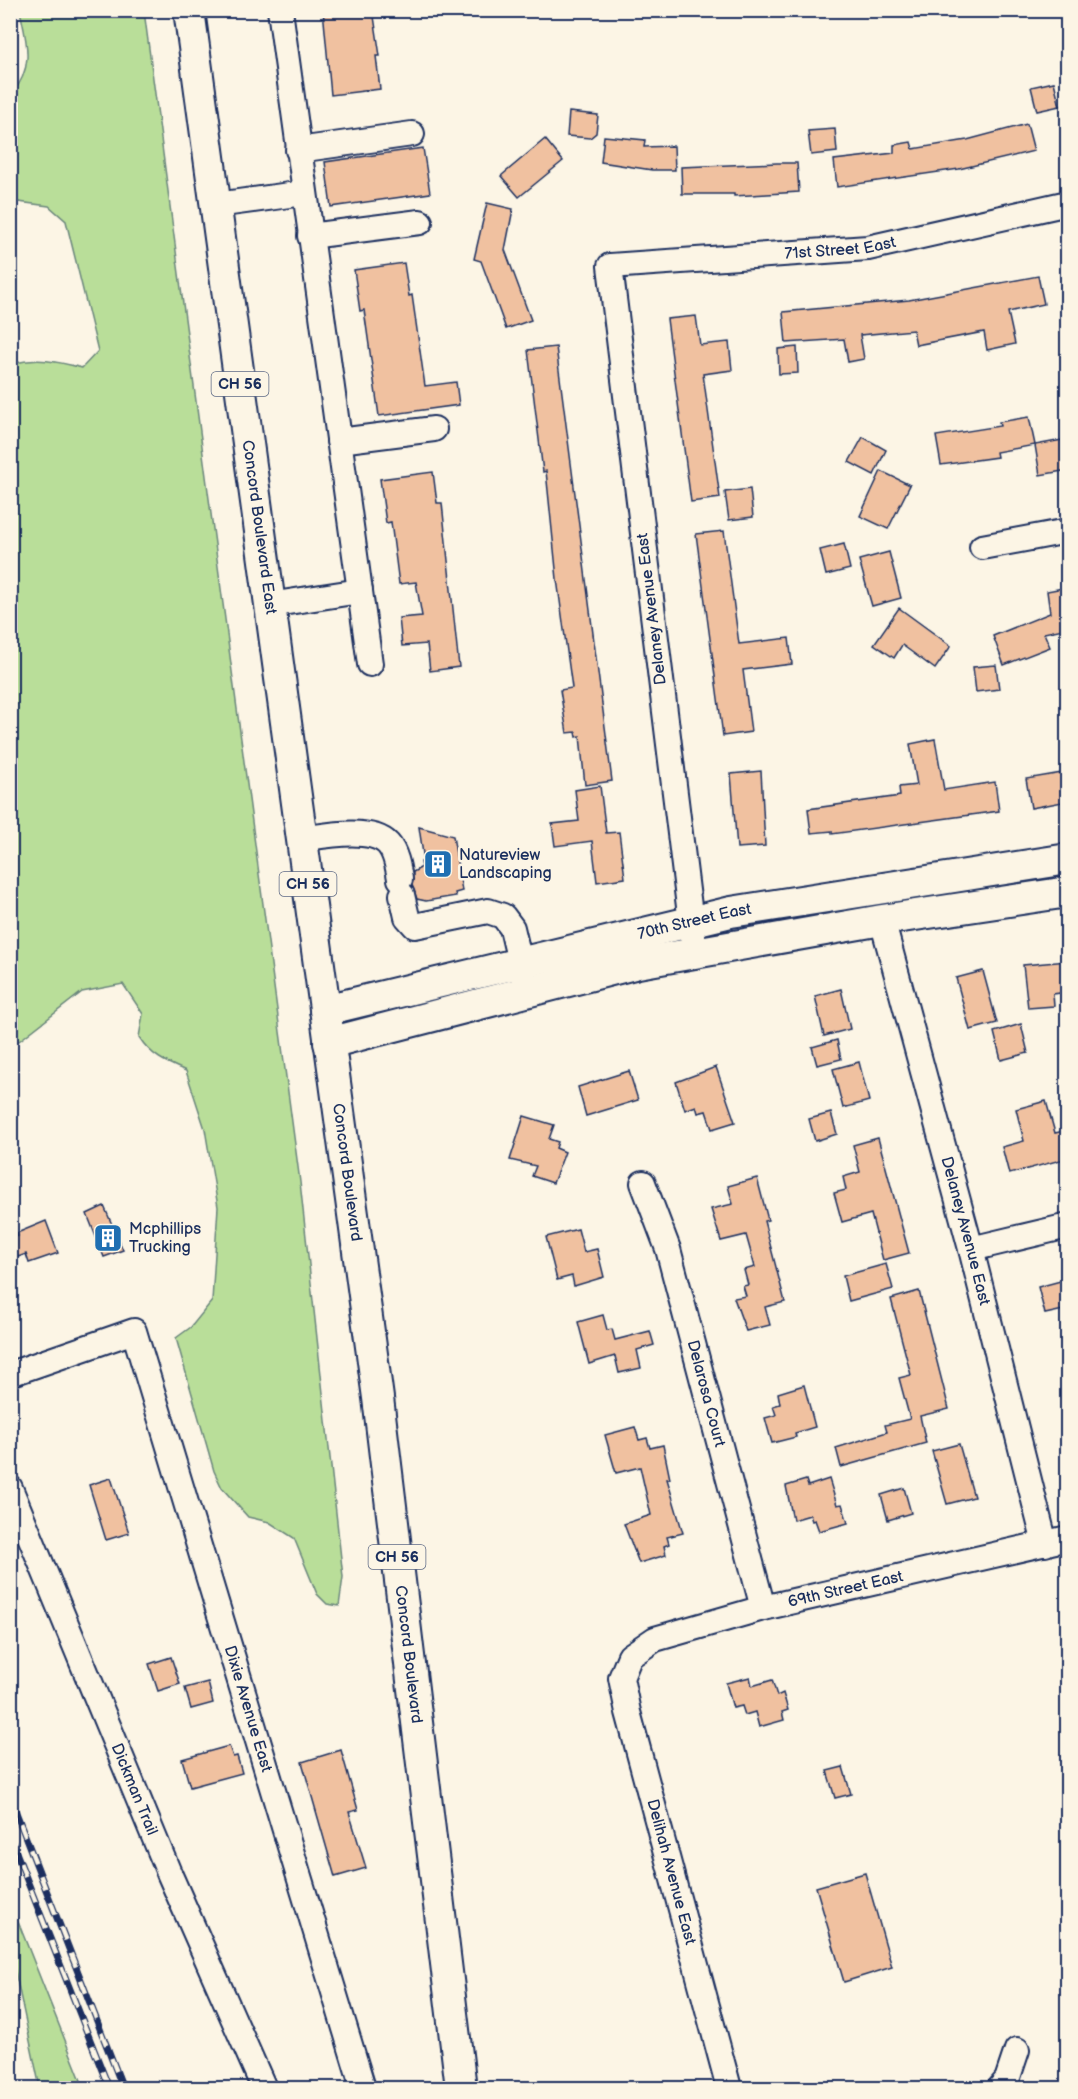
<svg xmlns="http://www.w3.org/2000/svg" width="1078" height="2099" font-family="'Balsamiq Sans',sans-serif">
  <rect width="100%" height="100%" fill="#fcf5e5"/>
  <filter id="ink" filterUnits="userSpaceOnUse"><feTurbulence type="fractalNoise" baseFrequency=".0167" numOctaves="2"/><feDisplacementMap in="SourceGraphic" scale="12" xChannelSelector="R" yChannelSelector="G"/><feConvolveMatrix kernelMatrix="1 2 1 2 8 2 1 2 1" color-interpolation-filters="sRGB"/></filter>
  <g filter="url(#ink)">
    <g fill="#b9de99" stroke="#6a867c" stroke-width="1.5">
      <path d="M20 11H144L300 1182 343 1577 339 1606 327 1604 317 1594 294 1538 269 1522 248 1517 222 1488 214 1471 176 1338 191 1327 212 1301 218 1207 205 1129 186 1071C165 1062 151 1056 139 1037L143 1014 123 984 82 992 19 1041 11 1039V364C37 357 56 361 82 368L98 351 66 221 49 206 11 201V95C35 67 27 43 20 11Z"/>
      <polygon points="11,1904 84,2088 40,2088 11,1952"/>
    </g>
    <g fill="#f0c1a0" stroke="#1b2f5e" stroke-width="1.5">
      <polygon points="323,10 373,10 380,56 376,56 380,89 331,95"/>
      <polygon points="1054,82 1060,106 1037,111 1031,87"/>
      <polygon points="569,112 598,115 596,133 590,138 567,136"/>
      <polygon points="1027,124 1034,151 959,169 837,187 834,160 894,153 894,145 911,142 913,149 967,140"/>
      <polygon points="835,129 837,152 811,155 808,131"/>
      <polygon points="604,136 645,140 644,147 674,146 675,170 652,170 601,162"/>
      <polygon points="545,139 563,161 519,197 501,176"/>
      <polygon points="423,148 430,193 331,207 325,162"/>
      <polygon points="777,163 797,163 799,192 734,196 734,194 682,194 681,167"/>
      <polygon points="487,203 513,209 505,250 531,320 506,329 481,261 474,259"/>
      <polygon points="404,263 409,296 412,295 425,386 456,382 459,405 379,416 364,310 360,311 354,270"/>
      <polygon points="1038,276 1044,304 1008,312 1015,344 987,350 984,332 916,345 913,330 860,335 864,359 848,362 844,339 786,343 783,312 909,300"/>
      <polygon points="696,316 700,345 729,342 732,370 703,374 720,498 691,502 667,319"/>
      <polygon points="556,347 612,781 585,785 580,736 577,737 576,732 567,733 560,690 572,688 557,579 546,471 543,472 528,350"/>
      <polygon points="797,347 798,373 779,374 778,349"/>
      <polygon points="1029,417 1035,445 996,452 997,457 941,465 936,436 1000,426 999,422"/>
      <polygon points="863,437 886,450 874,475 849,462"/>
      <polygon points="1068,439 1068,470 1040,475 1035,445"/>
      <polygon points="881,471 910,485 888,529 860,516"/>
      <polygon points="433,472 437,503 442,503 459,667 430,671 427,644 402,646 399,618 422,616 416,582 399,584 391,522 386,523 380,479"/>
      <polygon points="750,489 753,517 729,520 725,492"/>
      <polygon points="724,531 739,644 789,638 792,664 743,670 751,732 723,736 696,534"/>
      <polygon points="844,544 850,569 826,575 820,550"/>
      <polygon points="889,552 901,598 872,606 859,560"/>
      <polygon points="1068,587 1068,628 1044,633 1050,647 1004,665 993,636 1050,613 1047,591"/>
      <polygon points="899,608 951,646 935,669 902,645 894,658 874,644"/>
      <polygon points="996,665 999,689 976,692 973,667"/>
      <polygon points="935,739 944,790 995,782 999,811 832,834 832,831 811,833 808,809 900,796 899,787 917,785 910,744"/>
      <polygon points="761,771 765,846 737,848 731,774"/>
      <polygon points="1068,772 1068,801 1031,808 1026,779"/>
      <polygon points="600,786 606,833 619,832 625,878 597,882 592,841 555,846 552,824 579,821 575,790"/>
      <polygon points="419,827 453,836 462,891 455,893 456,896 426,901 417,899 412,885 413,872 422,867 421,862 424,861"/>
      <polygon points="1068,961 1068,992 1053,994 1054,1006 1028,1008 1023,965"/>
      <polygon points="983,971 997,1023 970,1030 956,978"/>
      <polygon points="841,989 850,1029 824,1036 815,996"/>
      <polygon points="1021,1024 1028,1053 1001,1060 994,1032"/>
      <polygon points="837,1040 841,1059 817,1065 812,1047"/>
      <polygon points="859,1062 869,1101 843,1108 833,1069"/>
      <polygon points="716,1067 735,1122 712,1129 706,1111 698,1113 696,1106 685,1110 676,1082"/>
      <polygon points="629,1071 638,1100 586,1116 578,1087"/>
      <polygon points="1046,1101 1055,1133 1068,1130 1068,1158 1009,1174 1002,1147 1024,1141 1016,1109"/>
      <polygon points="831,1113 837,1134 815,1141 809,1119"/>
      <polygon points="524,1116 554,1125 549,1139 558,1142 556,1148 565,1152 553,1183 532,1176 536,1166 510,1160"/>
      <polygon points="878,1138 909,1253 883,1260 871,1214 842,1222 834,1193 846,1190 843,1177 860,1172 853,1145"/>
      <polygon points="757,1178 768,1220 764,1221 785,1302 765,1307 770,1325 746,1331 734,1298 746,1296 743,1286 748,1285 744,1270 755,1267 746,1235 721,1241 711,1209 733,1204 728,1186"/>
      <polygon points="104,1206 123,1250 104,1257 87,1214"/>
      <polygon points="46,1221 58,1253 29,1263 26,1254 18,1257 11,1239 18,1236 17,1233"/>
      <polygon points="578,1229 584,1252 597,1249 604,1277 574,1286 572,1276 557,1280 546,1237"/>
      <polygon points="886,1264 893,1289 849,1301 843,1276"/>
      <polygon points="1068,1279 1068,1309 1045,1314 1038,1287"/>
      <polygon points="919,1291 949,1409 920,1416 926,1443 841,1467 836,1448 887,1432 885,1425 910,1419 899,1378 911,1375 891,1299"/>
      <polygon points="603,1315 607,1330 612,1329 615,1340 650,1331 654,1345 637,1350 641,1368 619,1373 615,1356 589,1364 578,1322"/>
      <polygon points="804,1385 815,1427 795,1433 796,1437 772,1443 765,1418 776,1415 773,1406 780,1404 778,1393"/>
      <polygon points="635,1427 639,1440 647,1438 650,1448 663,1445 670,1479 667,1479 683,1533 667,1537 669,1544 664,1546 666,1555 639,1563 624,1524 651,1515 640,1467 616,1473 605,1435"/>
      <polygon points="959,1444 974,1497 947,1504 932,1451"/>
      <polygon points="111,1478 129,1533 106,1540 89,1485"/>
      <polygon points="829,1479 837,1505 842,1504 848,1523 819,1531 815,1520 812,1521 810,1515 793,1520 786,1486 806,1480 808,1486"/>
      <polygon points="904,1488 911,1513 888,1520 881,1495"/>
      <polygon points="171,1657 180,1684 158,1691 149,1664"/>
      <polygon points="750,1677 752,1686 772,1680 777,1696 783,1693 788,1710 782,1712 784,1720 759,1727 755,1712 745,1715 742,1706 733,1708 726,1683"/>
      <polygon points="208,1682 213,1703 191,1709 185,1688"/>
      <polygon points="229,1746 233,1757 237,1756 242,1773 190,1787 182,1759"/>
      <polygon points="341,1750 358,1810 349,1812 366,1868 335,1877 302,1762"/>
      <polygon points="843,1767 851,1794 835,1798 827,1771"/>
      <polygon points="865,1873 892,1967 844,1982 816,1887"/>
    </g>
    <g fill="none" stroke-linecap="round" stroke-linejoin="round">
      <g stroke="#1b2f5e" stroke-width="28">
        <g id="minor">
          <polyline points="280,10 370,664"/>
          <polyline points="298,150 412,134"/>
          <polyline points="216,205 304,193"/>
          <polyline points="310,236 420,222"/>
          <polyline points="339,441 434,429"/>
          <polyline points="982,547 1068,531"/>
          <polyline points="269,605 360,591"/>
          <path d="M301 839C323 836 371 826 388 844 396 853 398 867 400 879"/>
          <polyline points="402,895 407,917 415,926 488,911 503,916 512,928 524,979"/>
          <path id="s1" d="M882 920 971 1249 1045 1544"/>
          <path id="s2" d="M693 939 610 266 868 248 1068 203"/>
          <path id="s3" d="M643 1183 668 1249 763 1608"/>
          <polyline points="971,1249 1068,1226"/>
          <path id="s4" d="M10 1374 134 1331 363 2088"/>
          <path id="s5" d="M10 1488 169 1873 264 2088"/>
          <path id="s6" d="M729 2088 628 1712 621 1678 630 1656 655 1639 763 1608 1068 1538"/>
          <polyline points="1000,2088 1007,2080 1017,2050"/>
        </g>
      </g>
      <g stroke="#1b2f5e" stroke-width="34">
        <g id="major">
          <path id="s7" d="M189 10 378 1398 461 2088"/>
          <path id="s8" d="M325 1010 731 912 1068 859"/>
          <polyline points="329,1043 638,963 882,920 1068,892"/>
        </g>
      </g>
      <use href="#minor" stroke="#fcf5e5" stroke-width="24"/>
      <use href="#major" stroke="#fcf5e5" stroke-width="30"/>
      <g stroke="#1b2f5e" stroke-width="7">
        <g id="rail">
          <polyline points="10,1797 123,2088"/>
          <polyline points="10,1837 109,2088"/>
        </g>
      </g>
      <use href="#rail" stroke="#fcf5e5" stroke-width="4.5" stroke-dasharray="14" stroke-linecap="butt"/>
    </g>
  </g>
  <defs>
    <g id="building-square" transform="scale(1.5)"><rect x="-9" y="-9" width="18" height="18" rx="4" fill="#1f6fb2" stroke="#fcf5e5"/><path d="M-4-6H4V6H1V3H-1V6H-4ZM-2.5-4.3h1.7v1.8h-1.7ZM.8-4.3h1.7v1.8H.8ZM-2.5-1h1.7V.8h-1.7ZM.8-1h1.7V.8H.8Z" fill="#fff"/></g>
  </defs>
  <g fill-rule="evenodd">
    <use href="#building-square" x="438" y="864"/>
    <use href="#building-square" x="108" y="1238"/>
  </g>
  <g text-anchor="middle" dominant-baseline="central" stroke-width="5" stroke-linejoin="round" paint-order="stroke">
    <g fill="#fcf5e5" stroke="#5e6a86" stroke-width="1.5">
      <rect x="211.5" y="372" width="57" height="24" rx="4.5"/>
      <rect x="279.5" y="872" width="57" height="24" rx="4.5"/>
      <rect x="368.5" y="1545" width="57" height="24" rx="4.5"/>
    </g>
    <g font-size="15" font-weight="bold" fill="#1b2f5e">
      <text x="240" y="384">CH 56</text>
      <text x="308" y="884">CH 56</text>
      <text x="397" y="1557">CH 56</text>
    </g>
    <g font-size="16" fill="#1b2f5e" stroke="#fcf5e5">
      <text stroke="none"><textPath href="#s2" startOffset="909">71st Street East</textPath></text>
      <text stroke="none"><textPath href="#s7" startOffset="522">Concord Boulevard East</textPath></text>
      <text transform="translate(652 609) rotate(-97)">Delaney Avenue East</text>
      <text stroke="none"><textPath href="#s8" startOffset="380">70th Street East</textPath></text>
      <text stroke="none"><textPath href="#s7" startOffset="1173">Concord Boulevard</textPath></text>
      <text stroke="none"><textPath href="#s1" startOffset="322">Delaney Avenue East</textPath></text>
      <text stroke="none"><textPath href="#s3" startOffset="220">Delarosa Court</textPath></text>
      <text stroke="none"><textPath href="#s6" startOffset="675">69th Street East</textPath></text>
      <text stroke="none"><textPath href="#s7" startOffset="1659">Concord Boulevard</textPath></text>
      <text stroke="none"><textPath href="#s4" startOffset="526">Dixie Avenue East</textPath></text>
      <text stroke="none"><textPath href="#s5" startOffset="326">Dickman Trail</textPath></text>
      <text transform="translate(671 1872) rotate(75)">Delihah Avenue East</text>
    </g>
    <g font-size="16" fill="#1b2f5e" stroke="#fcf5e5" text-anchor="start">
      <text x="459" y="855">Natureview<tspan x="459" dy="18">Landscaping</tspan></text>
      <text x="129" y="1229">Mcphillips<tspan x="129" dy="18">Trucking</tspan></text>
    </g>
  </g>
  <rect width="1078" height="2099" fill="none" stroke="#fcf5e5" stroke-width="36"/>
  <rect x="18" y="18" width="1042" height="2063" fill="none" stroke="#1b2f5e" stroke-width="2" filter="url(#ink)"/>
</svg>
